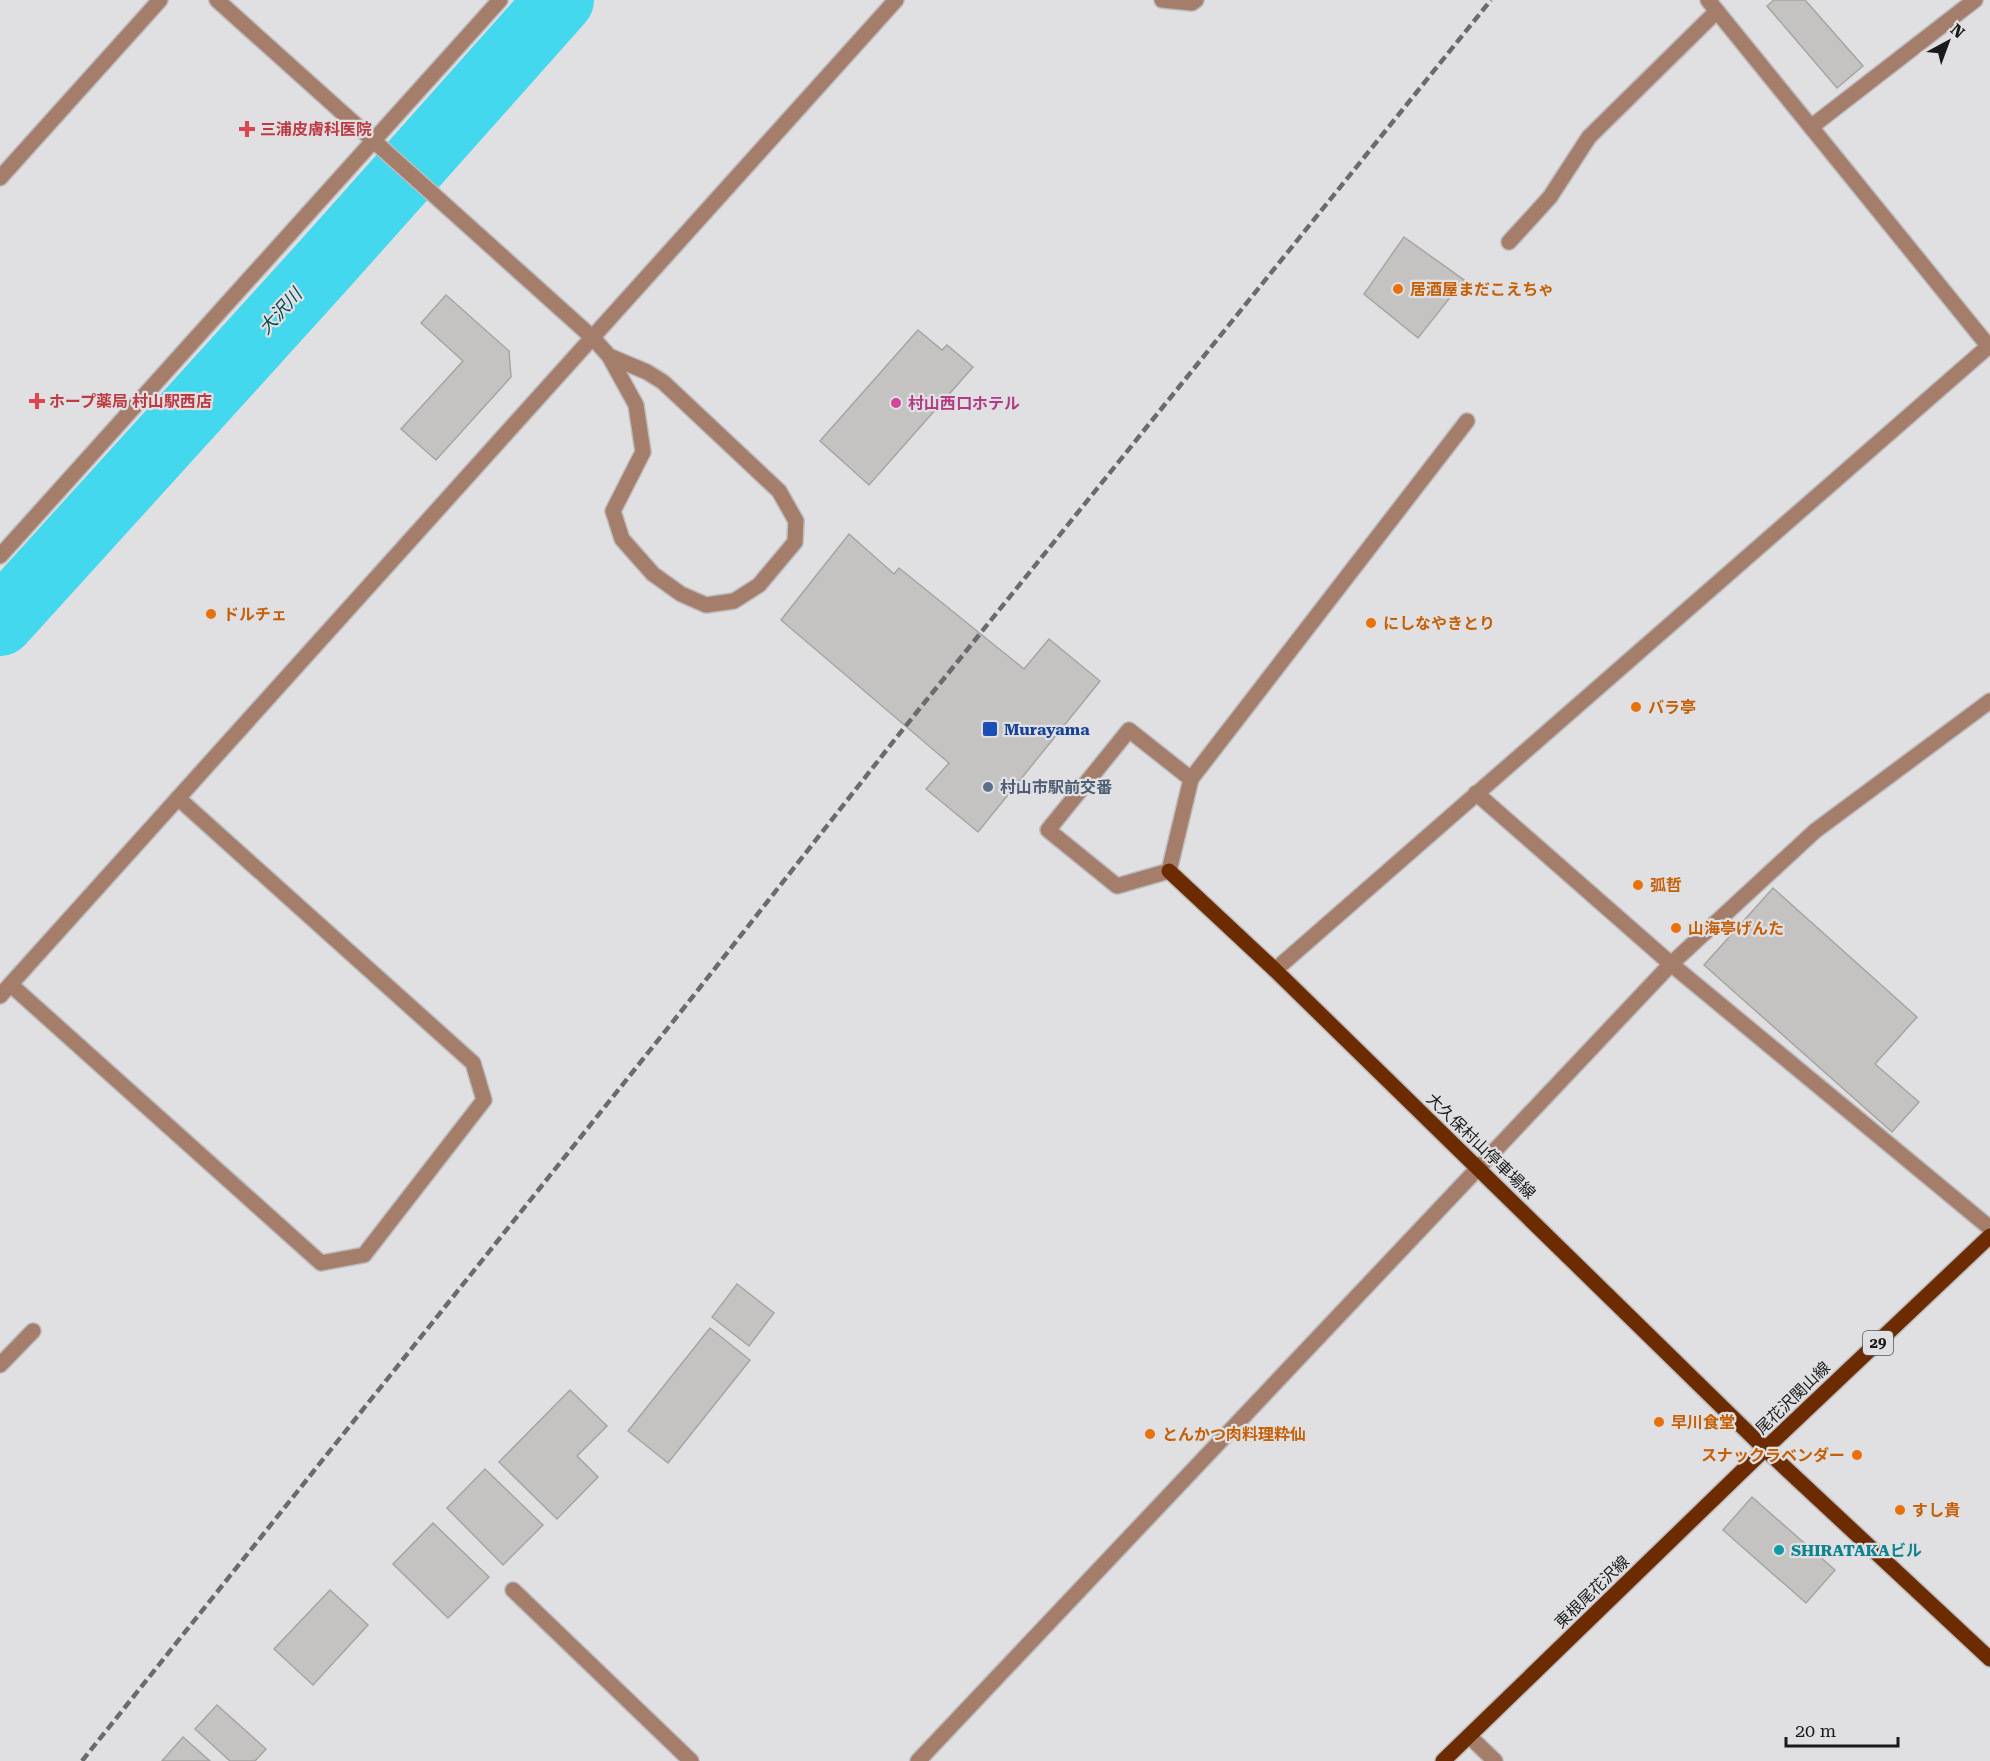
<svg xmlns="http://www.w3.org/2000/svg" width="1990" height="1761" font-family="'Roboto Serif','Noto Sans JP',serif">
  <rect width="100%" height="100%" fill="#e0e0e3"/>
  <g fill="none" stroke-linecap="round" stroke-linejoin="round">
    <polyline stroke="#43d8ed" stroke-width="68" points="0,622 323,266 560,0"/>
  </g>
  <g fill="#c4c3c1" stroke="#a6a5a3" stroke-width="1.5">
    <polygon points="1774,0 1805,0 1863,66 1837,88 1767,6"/>
    <polygon points="1404,237 1464,280 1418,338 1364,294"/>
    <polygon points="446,295 509,351 511,377 436,460 401,429 463,361 421,323"/>
    <polygon points="918,330 942,350 947,345 973,367 869,485 820,441"/>
    <polygon points="849,534 894,574 899,568 1024,669 1049,639 1100,681 978,832 926,789 949,763 781,620"/>
    <polygon points="1773,888 1917,1017 1875,1064 1919,1102 1892,1132 1704,965"/>
    <polygon points="737,1284 774,1313 749,1346 712,1317"/>
    <polygon points="710,1328 750,1360 668,1463 628,1431"/>
    <polygon points="570,1390 607,1426 577,1456 598,1477 557,1519 499,1462"/>
    <polygon points="485,1469 543,1525 503,1565 447,1508"/>
    <polygon points="1752,1497 1835,1570 1806,1603 1723,1530"/>
    <polygon points="433,1523 489,1577 448,1618 393,1564"/>
    <polygon points="330,1590 368,1625 313,1685 274,1649"/>
    <polygon points="217,1705 266,1749 255,1761 230,1761 195,1729"/>
    <polygon points="183,1737 210,1761 162,1761"/>
  </g>
  <g fill="none" stroke-linecap="round" stroke-linejoin="round">
    <g stroke="#bcbcbf" stroke-width="18">
      <g id="minor">
        <polyline points="217,0 593,338 609,356 636,405 643,452 613,511 622,539 653,574 681,594 706,605 734,601 759,585 795,542 796,521 779,491 663,382 647,372 609,356"/>
        <polyline points="1162,0 1192,3 1196,0"/>
        <polyline points="1708,0 1990,348"/>
        <polyline points="1811,127 1975,0"/>
        <polyline points="0,178 160,0"/>
        <polyline points="1509,242 1550,197 1589,137 1717,11"/>
        <polyline points="0,556 500,0"/>
        <polygon points="1129,730 1191,779 1169,871 1117,886 1048,830"/>
        <polyline points="1191,779 1467,421"/>
        <polyline points="1476,793 1671,964 1990,1228"/>
        <polyline points="1275,970 1990,345"/>
        <polyline points="11,985 321,1263 364,1255 484,1100 473,1063 178,798"/>
        <polyline points="0,996 896,0"/>
        <polyline points="0,1365 33,1331"/>
        <polyline points="513,1590 691,1761"/>
        <polyline points="1469,1736 1495,1761"/>
        <polyline points="918,1761 1671,964 1815,831 1990,701"/>
      </g>
    </g>
    <g stroke="#bcbcbf" stroke-width="18">
      <g id="major">
        <polyline points="1169,871 1275,970 1765,1449 1990,1659"/>
        <polyline points="1443,1761 1765,1449 1990,1236"/>
      </g>
    </g>
    <use href="#minor" stroke="#a57e6b" stroke-width="15"/>
    <use href="#major" stroke="#6c2b00" stroke-width="15"/>
    <polyline stroke="#6b6b6d" stroke-width="4.5" stroke-dasharray="9 4.5" stroke-linecap="butt" points="82,1761 683,1009 900,733 1491,0"/>
  </g>
  <g fill="#e0444e" stroke="#e0e0e3" stroke-width="2">
    <path d="M244 120h6v6h6v6h-6v6h-6v-6h-6v-6h6z"/>
    <path d="M34 392h6v6h6v6h-6v6h-6v-6h-6v-6h6z"/>
  </g>
  <g fill="#e8710a" stroke="#e0e0e3" stroke-width="2">
    <circle cx="1398" cy="289" r="6"/>
    <circle cx="211" cy="614" r="6"/>
    <circle cx="1371" cy="623" r="6"/>
    <circle cx="1636" cy="707" r="6"/>
    <circle cx="1638" cy="885" r="6"/>
    <circle cx="1676" cy="928" r="6"/>
    <circle cx="1659" cy="1422" r="6"/>
    <circle cx="1150" cy="1434" r="6"/>
    <circle cx="1857" cy="1455" r="6"/>
    <circle cx="1900" cy="1510" r="6"/>
  </g>
  <circle fill="#d1479c" stroke="#e0e0e3" stroke-width="2" cx="896" cy="403" r="6"/>
  <rect fill="#1a4fb4" stroke="#e0e0e3" stroke-width="2" x="982" y="721" width="16" height="16" rx="3"/>
  <circle fill="#5c6f8a" stroke="#e0e0e3" stroke-width="2" cx="988" cy="787" r="6"/>
  <circle fill="#0f9aa8" stroke="#e0e0e3" stroke-width="2" cx="1779" cy="1550" r="6"/>
  <g text-anchor="middle" dominant-baseline="central" stroke-width="4.5" stroke-linejoin="round" paint-order="stroke">
    <rect fill="#e0e0e3" stroke="#555557" stroke-width="1.5" x="1863" y="1331" width="30" height="24" rx="4.5"/>
    <g font-size="15" font-weight="bold" fill="#1a1a1b">
      <text x="1878" y="1343">29</text>
    </g>
    <g font-size="16" font-weight="bold" fill="#be3a42" stroke="#e0e0e3" text-anchor="start">
      <text x="260" y="129">三浦皮膚科医院</text>
      <text x="49" y="401">ホープ薬局 村山駅西店</text>
    </g>
    <g font-size="16" font-weight="bold" fill="#c56008" stroke="#e0e0e3" text-anchor="start">
      <text x="1410" y="289">居酒屋まだこえちゃ</text>
      <text x="223" y="614">ドルチェ</text>
      <text x="1383" y="623">にしなやきとり</text>
      <text x="1648" y="707">バラ亭</text>
      <text x="1650" y="885">弧哲</text>
      <text x="1688" y="928">山海亭げんた</text>
      <text x="1671" y="1422">早川食堂</text>
      <text x="1162" y="1434">とんかつ肉料理粋仙</text>
      <text x="1845" y="1455" text-anchor="end">スナックラベンダー</text>
      <text x="1912" y="1510">すし貴</text>
    </g>
    <g font-size="16" font-weight="bold" fill="#b23c85" stroke="#e0e0e3" text-anchor="start">
      <text x="908" y="403">村山西口ホテル</text>
    </g>
    <g font-size="16" font-weight="bold" fill="#164399" stroke="#e0e0e3" text-anchor="start">
      <text x="1004" y="729">Murayama</text>
    </g>
    <g font-size="16" font-weight="bold" fill="#4e5e75" stroke="#e0e0e3" text-anchor="start">
      <text x="1000" y="787">村山市駅前交番</text>
    </g>
    <g font-size="16" fill="#1a1a1b" stroke="#e0e0e3">
      <text transform="translate(1481 1146) rotate(44)">大久保村山停車場線</text>
      <text transform="translate(1793 1398) rotate(-44)">尾花沢関山線</text>
      <text transform="translate(1592 1592) rotate(-44)">東根尾花沢線</text>
    </g>
    <g font-size="16" font-weight="bold" fill="#0d838f" stroke="#e0e0e3" text-anchor="start">
      <text x="1791" y="1550">SHIRATAKAビル</text>
    </g>
    <g font-size="18" font-style="italic" fill="#074952" stroke="#e0e0e3">
      <text transform="translate(280 311) rotate(-48)">大沢川</text>
    </g>
  </g>
  <g transform="translate(1948 42) rotate(41)" stroke="#e0e0e3" stroke-width="4.5" paint-order="stroke">
  <path d="M0-4.5L10 22L0 15L-10 22Z" fill="#1a1a1b"/>
  <text y="-9" font-size="16" font-weight="bold" text-anchor="middle" fill="#1a1a1b">N</text>
  </g>
  <path d="M1786 1737v9h112v-9" fill="none" stroke="#1a1a1b" stroke-width="3"/>
  <text x="1795" y="1737" font-size="18" fill="#1a1a1b" stroke="#e0e0e3" stroke-width="4.5" paint-order="stroke">20 m</text>
</svg>
